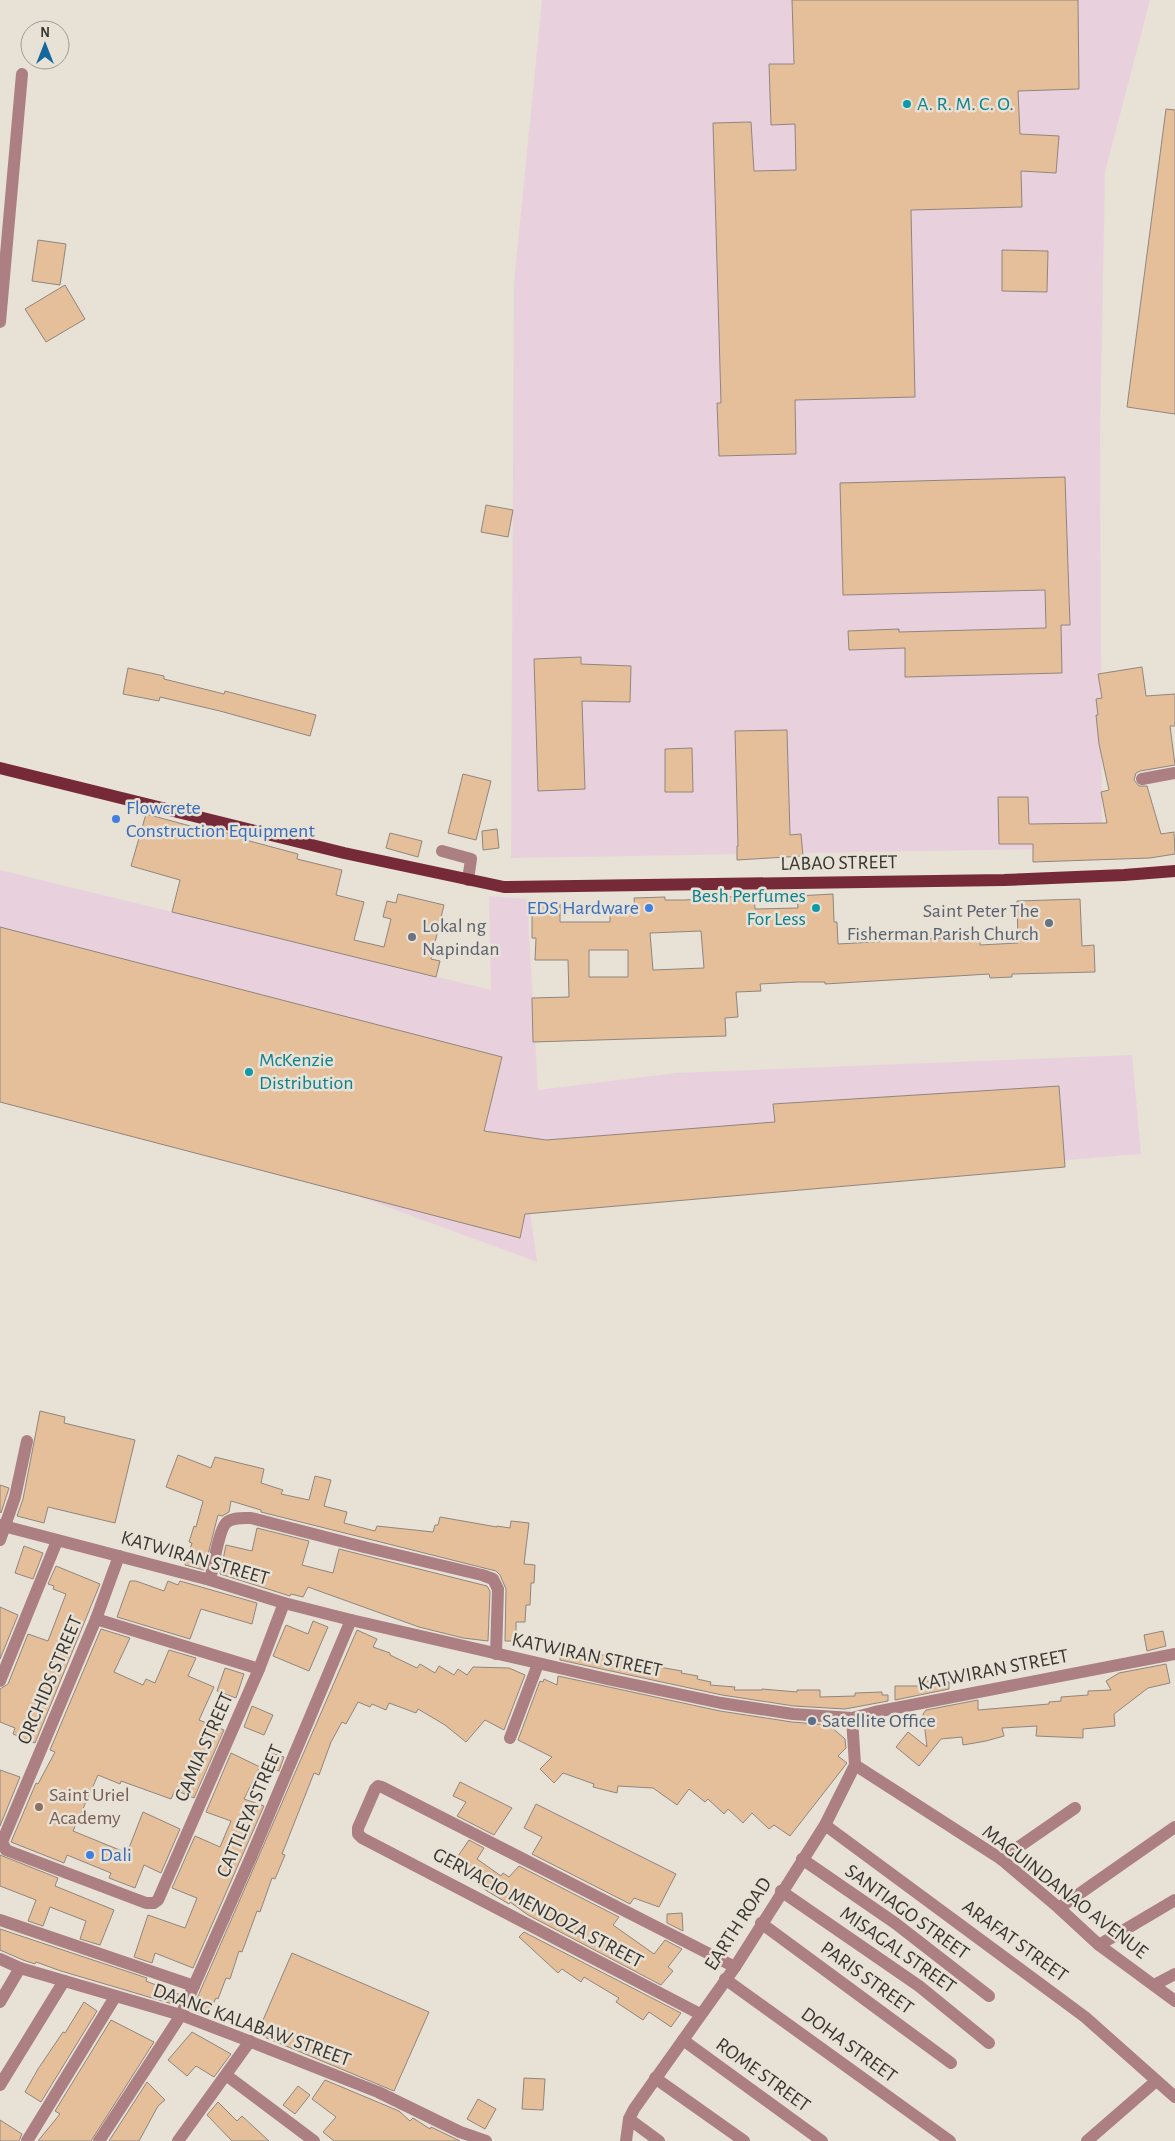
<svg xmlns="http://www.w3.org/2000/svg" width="1175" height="2141" font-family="'Alegreya Sans',sans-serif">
  <rect width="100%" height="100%" fill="#e7e1d6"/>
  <g fill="#e8d1dc">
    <polygon points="542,0 1150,0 1105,172 1100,437 1102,848 511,858 514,283"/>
    <polygon points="0,870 491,990 489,896 527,899 538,1090 676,1073 1132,1055 1141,1154 529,1204 537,1262 306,1177 0,1089"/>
  </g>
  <g fill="#e5be9a" stroke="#90867e" fill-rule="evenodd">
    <polygon points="792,0 1078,0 1079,89 1018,91 1020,134 1059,136 1056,173 1021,171 1022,207 911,210 915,397 795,400 796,454 719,456 717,403 721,403 713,123 751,122 754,171 796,170 795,124 771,125 769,64 794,64"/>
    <polygon points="1166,109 1175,110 1175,414 1127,407"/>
    <polygon points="38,240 66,244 60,285 32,281"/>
    <polygon points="1002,250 1048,251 1047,292 1002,291"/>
    <polygon points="65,285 85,319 46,342 25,309"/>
    <polygon points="1065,477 1070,625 1061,625 1062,673 905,677 905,648 849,650 848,631 899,629 899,632 1046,628 1045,590 843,595 840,483"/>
    <polygon points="486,505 513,510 508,537 481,532"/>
    <polygon points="581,657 581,664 631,666 630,702 582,701 585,789 538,791 534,659"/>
    <polygon points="1142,667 1146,696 1175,694 1175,726 1170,726 1175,765 1140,771 1136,773 1134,780 1139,786 1147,786 1161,834 1174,832 1175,854 1150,858 1033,862 1033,844 999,844 998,797 1028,797 1029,824 1107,823 1101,792 1109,790 1099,744 1096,715 1098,715 1096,699 1102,698 1098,674"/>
    <polygon points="128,668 164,676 164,679 224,694 225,691 316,715 310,736 220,711 160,697 159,701 123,694"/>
    <polygon points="787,730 790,835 801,834 803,856 737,860 737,846 738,846 735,731"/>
    <polygon points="692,748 693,792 665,792 665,749"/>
    <polygon points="463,774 491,781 476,840 448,833"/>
    <polygon points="146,814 194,827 194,825 231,834 231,836 298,854 297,859 342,870 336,895 364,902 354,940 384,947 391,919 383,917 387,901 396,903 398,894 444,905 431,959 440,961 436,977 172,912 180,880 131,866"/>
    <polygon points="497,829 499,848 483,850 482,831"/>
    <polygon points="390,833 422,841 418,857 386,848"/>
    <path d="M833 894 834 922H837L838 944 980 936V945L1018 943 1017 901 1080 899 1082 946 1094 945 1095 972 1012 974V977L990 978 989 974 825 984V982H798L760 984 761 991 736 992 738 1017 725 1018 726 1036 533 1042 532 998 569 997 568 960H535L536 938H532V904H560V922H610V911H635L634 898 665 897V900H685L754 895 755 909 798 908 797 896ZM701 931 704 968 653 970 650 933ZM589 950H628V977H589Z"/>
    <polygon points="0,927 502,1057 484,1131 546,1140 775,1122 773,1104 1059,1086 1065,1167 525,1214 520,1238 0,1102"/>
    <polygon points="40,1411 65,1417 64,1423 135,1440 115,1523 48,1507 44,1523 17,1516 23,1499"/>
    <polygon points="178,1455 211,1468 215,1457 264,1469 261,1483 283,1490 281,1494 309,1500 315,1476 331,1480 324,1506 347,1512 344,1523 375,1531 377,1526 433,1532 435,1525 438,1525 440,1517 497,1527 497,1526 510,1528 511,1521 529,1523 524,1564 535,1565 534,1583 531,1583 530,1605 526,1605 525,1622 516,1622 516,1641 505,1641 506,1589 500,1575 496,1571 261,1512 261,1510 231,1501 229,1512 222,1516 218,1515 204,1570 185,1565 192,1543 189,1542 194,1526 196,1527 203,1501 166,1487"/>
    <polygon points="0,1485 9,1488 1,1513 0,1512"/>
    <polygon points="257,1528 309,1541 302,1565 333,1573 339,1549 487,1586 490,1591 488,1641 463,1638 419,1627 308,1587 303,1597 291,1594 290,1596 220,1574 226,1545 252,1551"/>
    <polygon points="24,1546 43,1553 33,1579 15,1573"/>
    <polygon points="56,1566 100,1584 35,1743 13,1734 15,1728 0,1722 0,1689 8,1684 28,1634 48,1641 66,1594 53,1589 54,1586 48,1584"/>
    <polygon points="130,1581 136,1581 164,1591 168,1581 178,1585 180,1581 257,1603 252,1624 201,1609 190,1639 117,1617"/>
    <polygon points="0,1607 18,1615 0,1659"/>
    <polygon points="313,1621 328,1627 309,1671 273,1656 286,1625 308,1634"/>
    <polygon points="101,1629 130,1638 114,1672 143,1685 146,1679 155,1683 169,1650 196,1658 188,1676 214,1687 199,1720 224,1730 194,1798 175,1790 171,1799 121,1781 120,1784 98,1775 73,1831 127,1853 143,1812 180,1829 161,1873 144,1865 135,1888 109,1878 111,1873 67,1855 64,1863 11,1842 36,1783 38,1784 55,1752 50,1750"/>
    <polygon points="357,1630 377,1639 373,1647 390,1653 390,1655 417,1668 420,1664 435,1673 439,1666 454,1675 458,1669 467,1675 473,1667 509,1668 525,1675 504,1730 485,1720 466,1742 445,1725 418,1709 416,1713 389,1703 386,1710 372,1704 370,1707 358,1702 346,1724 342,1722 331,1742 319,1775 314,1773 282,1854 285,1855 275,1879 272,1878 260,1912 257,1911 242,1952 239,1951 230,1979 226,1978 218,1999 216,1998 207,2016 192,2010"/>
    <polygon points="1163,1631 1166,1646 1147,1651 1144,1635"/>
    <polygon points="560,1651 625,1657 624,1661 682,1671 681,1673 698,1676 697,1679 711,1682 710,1685 735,1687 734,1690 762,1690 762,1689 797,1692 797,1690 820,1690 820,1697 855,1696 855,1693 882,1692 882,1695 888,1695 888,1701 845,1709 794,1706 722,1695 560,1660"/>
    <polygon points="1166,1664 1170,1683 1148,1688 1114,1714 1115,1726 1083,1729 1083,1738 1036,1736 1037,1726 1002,1728 1004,1736 986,1741 963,1745 962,1737 941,1739 919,1766 896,1747 908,1732 927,1747 923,1714 926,1710 978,1700 978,1710 1049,1704 1049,1702 1061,1701 1061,1697 1088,1695 1088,1691 1111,1690 1106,1681 1119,1673"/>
    <polygon points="225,1668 244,1674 236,1698 217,1691"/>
    <polygon points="558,1676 720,1711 792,1722 829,1725 845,1739 846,1748 838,1756 847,1763 790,1836 774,1825 769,1829 752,1813 743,1823 728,1809 724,1814 708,1799 705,1802 689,1789 677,1805 653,1788 618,1786 617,1793 593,1787 594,1784 563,1773 554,1783 540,1769 552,1757 518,1740 540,1681 543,1682 544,1679 557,1685"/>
    <polygon points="923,1681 949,1682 949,1689 895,1700 895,1686 923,1686"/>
    <polygon points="252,1706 273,1715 264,1735 244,1727"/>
    <polygon points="268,1752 284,1757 279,1771 263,1766"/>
    <polygon points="231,1753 260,1767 244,1799 264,1806 193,1968 155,1953 152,1963 134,1957 148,1915 185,1928 197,1898 172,1888 195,1836 220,1847 231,1821 206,1812"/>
    <polygon points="0,1770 20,1777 0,1826"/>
    <polygon points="460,1782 512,1808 494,1835 457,1816 466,1802 453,1796"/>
    <polygon points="536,1804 676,1874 659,1907 634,1898 630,1904 532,1854 542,1837 524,1828"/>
    <polygon points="469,1840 484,1848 477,1859 501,1876 503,1873 509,1877 519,1866 619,1917 613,1925 654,1954 665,1940 682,1949 668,1967 673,1971 661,1985 528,1915 510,1902 509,1904 487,1891 476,1882 478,1879 454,1862"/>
    <polygon points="0,1855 58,1878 55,1886 114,1910 100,1945 80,1939 86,1921 50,1907 43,1926 28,1921 36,1900 0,1886"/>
    <polygon points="682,1913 683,1931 667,1923 667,1914"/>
    <polygon points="0,1929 147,1978 146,1981 181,1995 176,2005 61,1971 36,1962 35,1964 23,1960 0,1950"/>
    <polygon points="524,1932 681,2013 671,2027 649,2012 643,2020 616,2002 619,1998 584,1977 581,1982 562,1969 558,1973 519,1937"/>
    <polygon points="292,1953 429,2012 394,2091 257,2034"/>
    <polygon points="84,2002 97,2011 41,2102 25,2092 38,2069 63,2032 65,2033"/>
    <polygon points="111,2020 154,2042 91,2141 38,2141 60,2114 55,2111"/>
    <polygon points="192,2032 231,2054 214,2077 196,2066 187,2076 168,2060"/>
    <polygon points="524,2078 545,2079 543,2110 522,2109"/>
    <polygon points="325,2080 399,2111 410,2121 413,2118 430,2129 431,2127 460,2141 334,2141 323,2132 336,2117 312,2099"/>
    <polygon points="147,2082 165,2100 158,2106 139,2141 109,2141"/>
    <polygon points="298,2086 310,2095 295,2114 283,2105"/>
    <polygon points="478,2099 496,2109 485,2129 467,2119"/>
    <polygon points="218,2102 237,2121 242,2116 269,2141 232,2141 207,2115"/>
    <polygon points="0,2120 22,2134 19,2141 0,2141"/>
  </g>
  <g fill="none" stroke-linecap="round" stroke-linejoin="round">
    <g stroke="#ac7f83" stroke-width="12">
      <polyline points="0,322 22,74"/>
      <polyline points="1142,779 1175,773"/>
      <polyline points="442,851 471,859 468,880"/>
      <polyline points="0,1525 210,1580 284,1603 351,1620 607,1679 721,1703 793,1714 852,1718 875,1712 1175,1654"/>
      <polyline points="0,1540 15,1497 27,1441"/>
      <polyline points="119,1556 96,1619 2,1842 6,1850 146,1903 154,1903 158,1900 259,1669 284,1603"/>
      <path d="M210 1580C213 1568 219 1528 227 1522 234 1517 243 1518 251 1518L364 1547 482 1575 493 1579 498 1589 496 1654"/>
      <polyline points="96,1619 259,1669"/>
      <polyline points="0,1681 57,1541"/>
      <polyline points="510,1738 538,1664"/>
      <polyline points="855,1765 1001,1859 1059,1908 1099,1945 1175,2001"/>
      <polyline points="825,1825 1085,2017 1175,2097"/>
      <polyline points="802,1859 895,1923 989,1996"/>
      <polyline points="1001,1859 1075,1808"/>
      <polyline points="781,1891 919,1986 989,2043"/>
      <polyline points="1059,1908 1175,1827"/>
      <polyline points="0,1920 194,1986"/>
      <polyline points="761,1923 951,2063"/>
      <polyline points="1099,1945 1175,1900"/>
      <polyline points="0,1959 20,1968 181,2015 236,2036 378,2092 460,2132 486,2141"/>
      <polyline points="725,1979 950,2141"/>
      <polyline points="1154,1985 1175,1974"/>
      <polyline points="0,2002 20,1968"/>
      <polyline points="700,2014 362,1838 358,1834 358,1828 375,1789 378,1786 382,1787 735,1967"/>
      <polyline points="683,2040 822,2141"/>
      <polyline points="226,2075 314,2141"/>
      <polyline points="655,2078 744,2141"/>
      <polyline points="0,2085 64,1981"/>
      <polyline points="629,2119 659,2141"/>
      <polyline points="27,2141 115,1997"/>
      <polyline points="99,2141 181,2015 251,1857 351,1620"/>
      <polyline points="178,2141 250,2041"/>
      <polyline points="626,2141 629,2119 634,2109 735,1967 825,1825 855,1765 852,1718"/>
      <polyline points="1087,2141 1156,2081"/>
    </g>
    <polyline stroke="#762a38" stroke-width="12" points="0,768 344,853 504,887 1004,880 1124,875 1175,871"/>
  </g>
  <g fill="#0f9aa8" stroke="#e7e1d6" stroke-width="2">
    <circle cx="907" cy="104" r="5"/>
    <circle cx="816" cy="908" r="5"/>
    <circle cx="249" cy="1072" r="5"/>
  </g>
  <g fill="#3f7fe0" stroke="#e7e1d6" stroke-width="2">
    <circle cx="116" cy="819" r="5"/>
    <circle cx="649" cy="908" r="5"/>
    <circle cx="90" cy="1855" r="5"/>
  </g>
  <g fill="#6b7280" stroke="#e7e1d6" stroke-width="2">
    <circle cx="1049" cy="923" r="5"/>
    <circle cx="412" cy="937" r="5"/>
  </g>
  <circle fill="#5c6f8a" stroke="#e7e1d6" stroke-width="2" cx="812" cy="1721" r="5"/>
  <circle fill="#8d6e63" stroke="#e7e1d6" stroke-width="2" cx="39" cy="1807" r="5"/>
  <g text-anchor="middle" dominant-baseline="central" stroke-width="5" stroke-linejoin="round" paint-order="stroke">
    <g font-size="20" fill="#0d838f" stroke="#e7e1d6" text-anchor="start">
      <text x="917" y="104">A. R. M. C. O.</text>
      <text x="806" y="896" text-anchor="end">Besh Perfumes<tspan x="806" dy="23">For Less</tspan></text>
      <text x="259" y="1060">McKenzie<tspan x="259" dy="23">Distribution</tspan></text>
    </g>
    <g font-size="20" fill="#366cbe" stroke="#e7e1d6" text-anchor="start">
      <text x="126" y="808">Flowcrete<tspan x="126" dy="23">Construction Equipment</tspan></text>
      <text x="639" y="908" text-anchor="end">EDS Hardware</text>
      <text x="100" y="1855">Dali</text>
    </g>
    <g font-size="20" fill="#393632" stroke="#e7e1d6">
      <text transform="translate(839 863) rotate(-1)">LABAO STREET</text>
      <text transform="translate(195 1558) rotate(16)">KATWIRAN STREET</text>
      <text transform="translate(587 1655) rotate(12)">KATWIRAN STREET</text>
      <text transform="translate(993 1670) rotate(-11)">KATWIRAN STREET</text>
      <text transform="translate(50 1680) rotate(-67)">ORCHIDS STREET</text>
      <text transform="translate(204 1747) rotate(-66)">CAMIA STREET</text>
      <text transform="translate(250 1811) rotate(-67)">CATTLEYA STREET</text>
      <text transform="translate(1065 1892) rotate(38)">MAGUINDANAO AVENUE</text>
      <text transform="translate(538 1908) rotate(28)">GERVACIO MENDOZA STREET</text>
      <text transform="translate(907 1912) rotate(36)">SANTIAGO STREET</text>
      <text transform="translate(738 1924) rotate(-57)">EARTH ROAD</text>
      <text transform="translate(1015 1941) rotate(36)">ARAFAT STREET</text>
      <text transform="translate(898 1950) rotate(35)">MISAGAL STREET</text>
      <text transform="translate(867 1978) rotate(36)">PARIS STREET</text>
      <text transform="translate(252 2025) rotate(20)">DAANG KALABAW STREET</text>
      <text transform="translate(849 2045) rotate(36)">DOHA STREET</text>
      <text transform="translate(763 2075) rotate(36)">ROME STREET</text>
    </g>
    <g font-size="20" fill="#5b616d" stroke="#e7e1d6" text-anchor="end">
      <text x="1039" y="911">Saint Peter The<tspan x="1039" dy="23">Fisherman Parish Church</tspan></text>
      <text x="422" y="926" text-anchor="start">Lokal ng<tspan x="422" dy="23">Napindan</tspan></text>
    </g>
    <g font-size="20" fill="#4e5e75" stroke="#e7e1d6" text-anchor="start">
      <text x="822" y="1721">Satellite Office</text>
    </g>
    <g font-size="20" fill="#785e54" stroke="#e7e1d6" text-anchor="start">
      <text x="49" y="1795">Saint Uriel<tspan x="49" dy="23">Academy</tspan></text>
    </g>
  </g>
  <g transform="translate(45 45)"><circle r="24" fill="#e7e1d6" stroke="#a19d94"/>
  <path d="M0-4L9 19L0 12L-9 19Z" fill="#17689a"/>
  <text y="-8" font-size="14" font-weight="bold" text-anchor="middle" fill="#393632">N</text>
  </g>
</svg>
